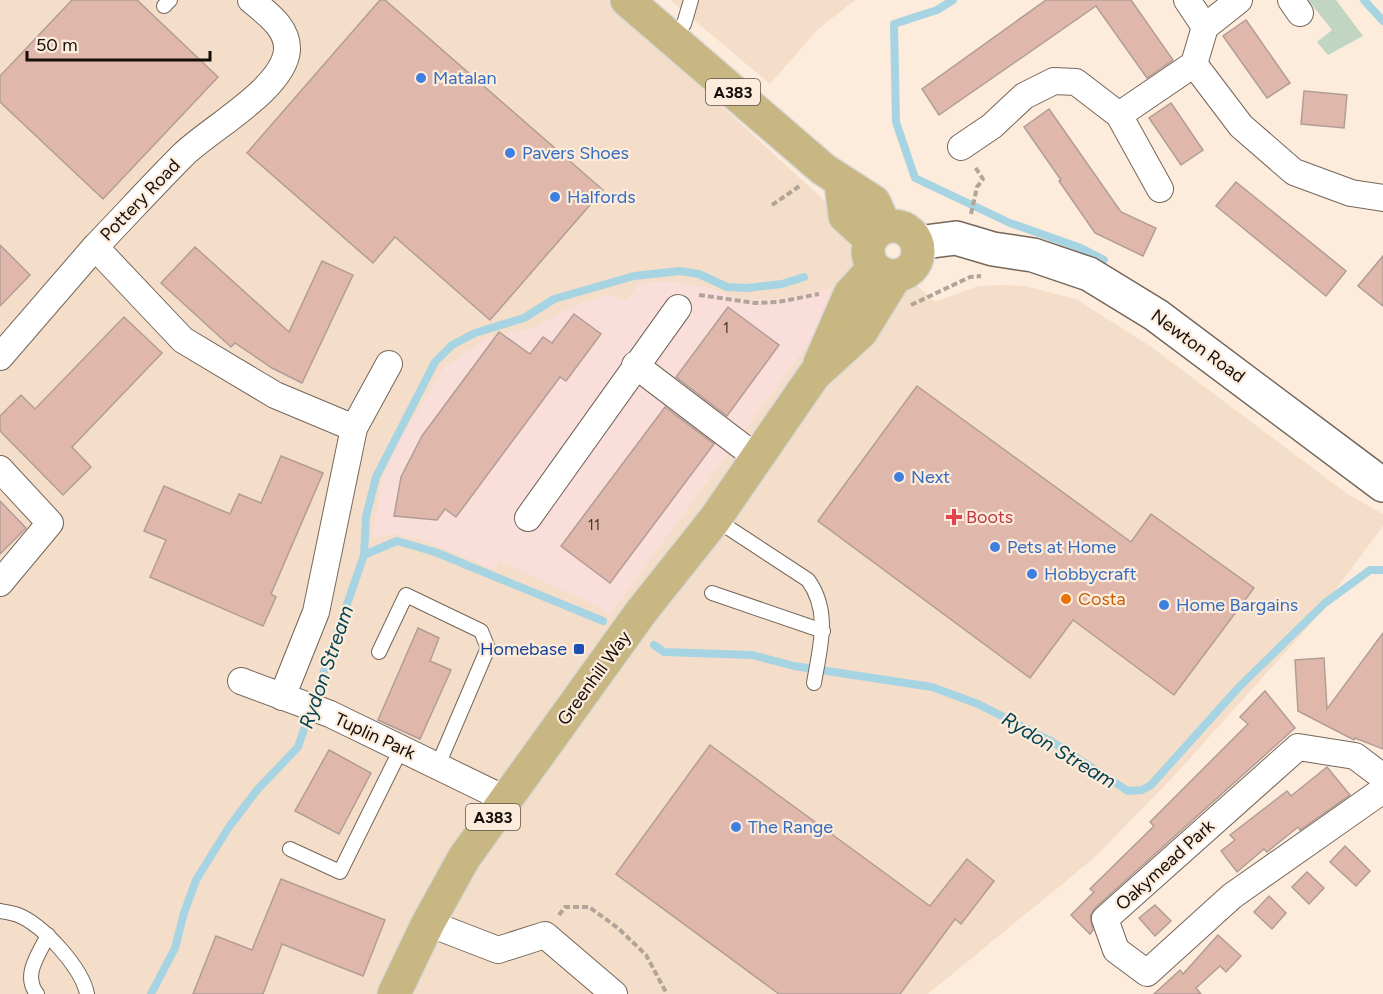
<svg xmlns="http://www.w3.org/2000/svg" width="1383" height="994" font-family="Figtree,sans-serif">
  <rect width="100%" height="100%" fill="#fdecdc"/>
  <g fill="#f4dec9">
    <polygon points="0,0 606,0 935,302 978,286 1004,285 1025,286 1076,299 1150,346 1346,493 1383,514 1383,526 1308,627 1173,777 1094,858 928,994 0,994"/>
    <polygon points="670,0 855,0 817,30 770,84"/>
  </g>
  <polygon fill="#f9deda" points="667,281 709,288 741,299 780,299 831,289 824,315 812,338 609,616 598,606 499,561 495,570 422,540 395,534 372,538 382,478 396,446 444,368 486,338 536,327 569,308 608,294 626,301 639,284"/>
  <polygon fill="#c0d6c2" points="1308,0 1336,0 1363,36 1328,55 1317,42 1332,30"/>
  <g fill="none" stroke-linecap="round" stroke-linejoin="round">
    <g stroke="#a7d4e2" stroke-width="8">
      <polyline points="953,0 937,10 894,24 896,122 915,178 1010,223 1081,248 1104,260"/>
      <polyline points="1364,0 1383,21"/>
      <polyline points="364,555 366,517 376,477 435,362 452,345 475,333 524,318 554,299 634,276 680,271 699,274 727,287 747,288 782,284 804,277"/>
      <polyline points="654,645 664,652 752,655 794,666 932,687 978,704 1051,741 1128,791 1142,790 1151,785 1240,686 1325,603 1370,570 1383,570"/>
      <polyline points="151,994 175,948 184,913 196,880 229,827 257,790 298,747 364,555 397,541 435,552 603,621"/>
    </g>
  </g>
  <g fill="#e0b8ab" stroke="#b29d96" stroke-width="1.5">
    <polygon points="72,0 137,0 218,77 103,199 0,102 0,76"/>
    <polygon points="380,0 385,0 603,190 490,320 395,237 373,263 247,153"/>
    <polygon points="1046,0 1131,0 1173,60 1147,78 1096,6 939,115 922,89"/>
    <polygon points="1246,20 1290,83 1267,98 1223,36"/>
    <polygon points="1304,91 1347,95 1344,128 1301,124"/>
    <polygon points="1171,103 1203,150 1181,165 1149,118"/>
    <polygon points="1049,109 1121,212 1156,228 1143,256 1095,233 1059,181 1061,180 1024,127"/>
    <polygon points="1236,182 1346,271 1326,296 1216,206"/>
    <polygon points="0,245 30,275 0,306"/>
    <polygon points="195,247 289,332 322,261 353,275 302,383 272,368 235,343 231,347 161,283"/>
    <polygon points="1383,256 1383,306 1358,286"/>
    <polygon points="728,307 779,345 727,416 676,377"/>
    <polygon points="574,314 601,334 566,381 560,377 456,517 445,509 437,520 394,516 401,477 422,436 499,332 530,354 543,337 552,343"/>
    <polygon points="124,317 162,353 72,447 91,467 63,495 0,431 0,416 21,395 35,409"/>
    <polygon points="917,386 1131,542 1151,514 1254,588 1174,695 1073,620 1030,678 818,521"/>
    <polygon points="665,407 714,444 610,583 561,546"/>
    <polygon points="281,456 323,473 271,594 276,597 263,626 150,577 166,540 144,531 164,486 230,514 239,494 261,503"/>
    <polygon points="0,501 26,528 0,554"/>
    <polygon points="418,628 439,638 430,661 451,670 420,739 378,720"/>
    <polygon points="1383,633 1383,749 1355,738 1354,740 1298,711 1295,660 1324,658 1327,709"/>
    <polygon points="1265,691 1295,728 1095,908 1090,916 1093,930 1090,934 1071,915 1094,892 1090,889 1154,826 1150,822 1248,724 1240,717"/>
    <polygon points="710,745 930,906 967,859 994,881 961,924 955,919 900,994 779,994 616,874"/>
    <polygon points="329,750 371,773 339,834 295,811"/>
    <polygon points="1327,767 1350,795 1300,830 1298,827 1267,852 1264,849 1237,872 1221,851 1235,840 1230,835 1287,791 1291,796"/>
    <polygon points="1345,846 1370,871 1356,886 1330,862"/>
    <polygon points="1307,872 1324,888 1309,904 1292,887"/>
    <polygon points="281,879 385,920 363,976 282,944 263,994 193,994 216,936 252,950"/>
    <polygon points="1269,896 1286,913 1272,929 1254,912"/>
    <polygon points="1155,905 1171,921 1155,936 1139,918"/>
    <polygon points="1218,935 1241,956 1226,972 1220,966 1196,988 1201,994 1154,994 1180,970 1183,974"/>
  </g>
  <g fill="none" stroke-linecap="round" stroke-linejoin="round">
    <g stroke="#756659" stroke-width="16">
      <g id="service">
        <polyline points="164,6 170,0"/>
        <polyline points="672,39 684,24 691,0"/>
        <path d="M715 519 808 580C831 612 820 647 814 683"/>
        <polyline points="712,593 823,631"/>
        <polyline points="379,652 406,595 481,631 488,648 438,765"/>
        <polyline points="290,849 340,872 401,749"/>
        <path d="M0 911C6 912 13 913 18 915 43 925 82 968 87 994"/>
        <path d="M37 994C22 975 39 954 48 935"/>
      </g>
    </g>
    <g stroke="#756659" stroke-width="28">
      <g id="minor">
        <path d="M251 0C266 13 288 27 287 50 284 89 209 129 183 155 153 185 124 217 95 247L183 340 275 395 354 428"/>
        <polyline points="1187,0 1205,27"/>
        <polyline points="1291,0 1300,13"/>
        <polyline points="1194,64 1241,126 1294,172 1351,193 1383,198"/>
        <polyline points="1119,115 1194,64 1205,27 1239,0"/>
        <polyline points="961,147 992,126 1024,96 1054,81 1076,82 1119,115 1160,189"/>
        <polyline points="0,357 95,247"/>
        <polyline points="635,365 756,457"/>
        <polyline points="0,469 50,523 0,583"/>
        <polyline points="528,518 678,308"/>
        <polyline points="241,681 330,714 505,799"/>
        <polyline points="282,697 316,612 354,428 389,364"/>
        <polyline points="1383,777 1355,756 1298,747 1105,919 1116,950 1147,973 1232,896 1383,790"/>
        <polyline points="428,923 498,950 545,935 614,994"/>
      </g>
    </g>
    <g stroke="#756659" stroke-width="36">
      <polyline id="secondary" points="917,243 956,238 993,249 1033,255 1089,274 1156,315 1383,485"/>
    </g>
    <g stroke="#dad9d8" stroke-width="36">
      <g id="primary">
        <polyline points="627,0 823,169 874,202 885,227"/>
        <polyline points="841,183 845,216 870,239"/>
        <circle cx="893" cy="251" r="25"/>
        <polyline points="820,363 850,294 874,268"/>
        <polyline points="394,994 428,923 464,858 641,612 715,519 814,375 861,332 895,277"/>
      </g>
    </g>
    <g stroke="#b2a498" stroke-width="4" stroke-dasharray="6 3" stroke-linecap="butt">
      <polyline points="772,205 801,185"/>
      <polyline points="971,214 977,187 983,179 975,167"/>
      <polyline points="699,295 755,303 778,302 819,294"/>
      <polyline points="911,305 970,277 981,276"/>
      <polyline points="559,915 565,907 589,907 618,928 646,955 667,994"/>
    </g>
    <use href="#service" stroke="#fff" stroke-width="14"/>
    <use href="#minor" stroke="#fff" stroke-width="26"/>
    <use href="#secondary" stroke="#fff" stroke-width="33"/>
    <use href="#primary" stroke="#c8b782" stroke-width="33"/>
  </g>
  <g fill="#3f7fe0" stroke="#fdecdc" stroke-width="2">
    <circle cx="421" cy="78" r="6"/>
    <circle cx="510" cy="153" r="6"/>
    <circle cx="555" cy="197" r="6"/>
    <circle cx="899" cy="477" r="6"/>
    <circle cx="995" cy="547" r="6"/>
    <circle cx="1032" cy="574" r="6"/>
    <circle cx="1164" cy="605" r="6"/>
    <circle cx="736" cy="827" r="6"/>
  </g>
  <path fill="#e0444e" stroke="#fdecdc" stroke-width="2" d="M951 508h6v6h6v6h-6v6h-6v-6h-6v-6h6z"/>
  <circle fill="#e8710a" stroke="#fdecdc" stroke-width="2" cx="1066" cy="599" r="6"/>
  <rect fill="#1a4fb4" stroke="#fdecdc" stroke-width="2" x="573" y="643" width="12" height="12" rx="3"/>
  <g text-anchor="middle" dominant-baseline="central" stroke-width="4.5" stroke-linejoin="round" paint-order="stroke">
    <g font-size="15" fill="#483932">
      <text x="726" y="328">1</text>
      <text x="594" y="525">11</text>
    </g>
    <g fill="#fdecdc" stroke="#5b5149" stroke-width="1.5">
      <rect x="706" y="79" width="54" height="26" rx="4.5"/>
      <rect x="466" y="804" width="54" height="26" rx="4.5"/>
    </g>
    <g font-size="16" font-weight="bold" fill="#150f0a">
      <text x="733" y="92">A383</text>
      <text x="493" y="817">A383</text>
    </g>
    <g font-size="18" fill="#366cbe" stroke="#fdecdc" text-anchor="start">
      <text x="433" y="78">Matalan</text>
      <text x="522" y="153">Pavers Shoes</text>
      <text x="567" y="197">Halfords</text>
      <text x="911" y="477">Next</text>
      <text x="1007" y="547">Pets at Home</text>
      <text x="1044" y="574">Hobbycraft</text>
      <text x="1176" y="605">Home Bargains</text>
      <text x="748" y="827">The Range</text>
    </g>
    <g font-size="18" fill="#150f0a" stroke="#fdecdc">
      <text transform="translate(140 200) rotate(-46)">Pottery Road</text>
      <text transform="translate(1198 346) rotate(36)">Newton Road</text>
      <text transform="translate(594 678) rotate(-54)">Greenhill Way</text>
      <text transform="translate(375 736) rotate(25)">Tuplin Park</text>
      <text transform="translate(1165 865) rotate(-42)">Oakymead Park</text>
    </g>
    <g font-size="18" fill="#be3a42" stroke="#fdecdc" text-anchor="start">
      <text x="966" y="517">Boots</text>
    </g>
    <g font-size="18" fill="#c56008" stroke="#fdecdc" text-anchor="start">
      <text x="1078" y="599">Costa</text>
    </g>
    <g font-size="18" fill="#164399" stroke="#fdecdc" text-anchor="end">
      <text x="567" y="649">Homebase</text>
    </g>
    <g font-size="20" font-style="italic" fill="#004352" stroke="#fdecdc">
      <text transform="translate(326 667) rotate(-71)">Rydon Stream</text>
      <text transform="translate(1059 750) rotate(31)">Rydon Stream</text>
    </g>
  </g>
  <path d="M27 51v9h183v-9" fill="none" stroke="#150f0a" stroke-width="3"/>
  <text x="36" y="51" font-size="18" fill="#150f0a" stroke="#fdecdc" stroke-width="4.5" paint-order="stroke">50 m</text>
</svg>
